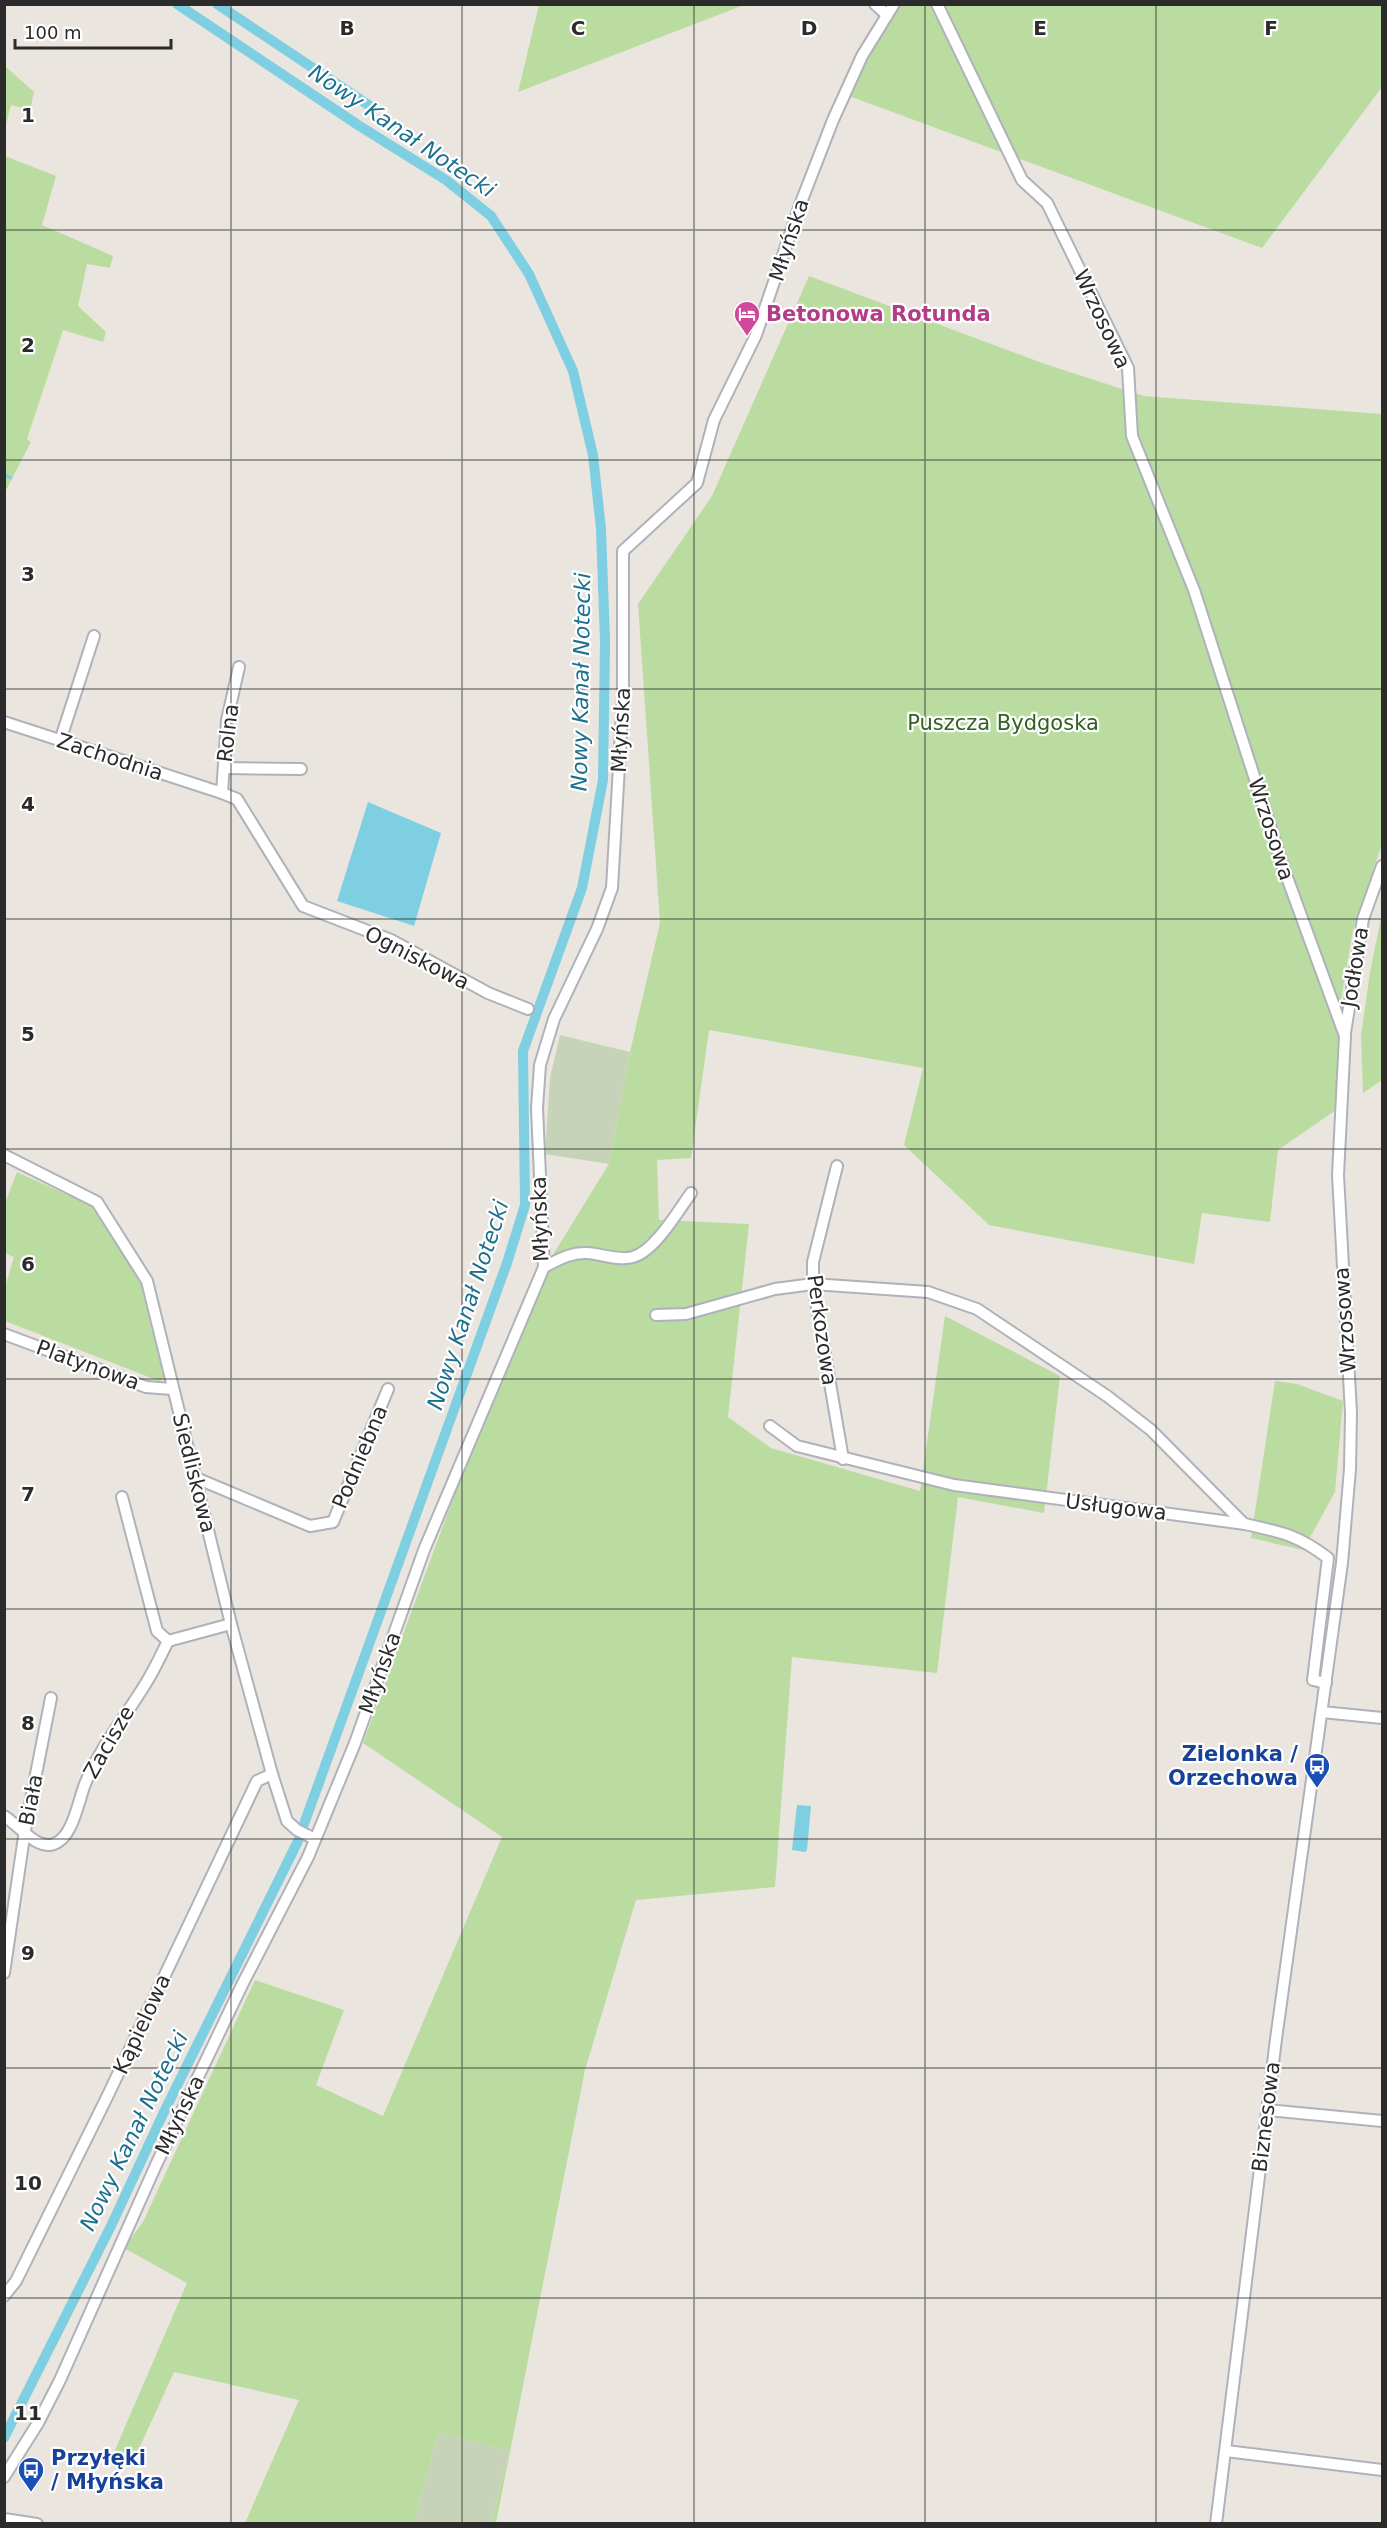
<svg xmlns="http://www.w3.org/2000/svg" width="1387" height="2528" font-family="'DejaVu Sans',sans-serif">
  <rect width="100%" height="100%" fill="#ebe5df"/>
  <g fill="#badca1">
    <polygon points="539,5 539,4 744,5 518,92"/>
    <polygon points="897,5 1382,5 1382,87 1262,248 849,96"/>
    <polygon points="5,66 34,92 30,110 11,105 5,129"/>
    <polygon points="5,156 56,176 42,225 113,256 110,268 87,264 78,306 106,332 103,342 63,330 27,439 31,442 5,492"/>
    <polygon points="809,276 1045,364 1144,396 1382,414 1382,844 1353,930 1340,1006 1336,1110 1278,1150 1270,1222 1202,1213 1194,1264 989,1225 904,1145 923,1068 709,1030 691,1158 657,1160 659,1220 749,1224 728,1417 771,1448 920,1491 945,1316 1060,1376 1044,1513 958,1497 937,1673 792,1657 775,1887 636,1900 585,2070 496,2523 491,2523 509,2451 438,2433 414,2523 245,2523 299,2400 174,2372 132,2464 115,2450 187,2283 124,2248 143,2222 255,1980 344,2010 316,2085 383,2116 502,1837 363,1743 528,1295 609,1164 630,1052 660,923 638,604 712,496"/>
    <polygon points="1382,913 1382,1080 1363,1093 1361,1036 1370,972"/>
    <polygon points="17,1172 92,1206 140,1282 164,1378 159,1381 5,1321 5,1287 14,1257 5,1253 5,1203"/>
    <polygon points="1275,1381 1297,1384 1343,1401 1335,1492 1303,1550 1251,1538"/>
  </g>
  <g fill="#c7d3b8">
    <polygon points="560,1035 630,1052 609,1164 545,1154 550,1078"/>
    <polygon points="438,2433 509,2451 491,2523 414,2523"/>
  </g>
  <g fill="#7dcfe1">
    <polygon points="368,802 441,833 414,926 337,901"/>
    <polygon points="797,1805 811,1806 807,1850 805,1852 792,1850"/>
  </g>
  <g fill="none" stroke-linecap="round" stroke-linejoin="round">
    <polyline stroke="#7dcfe1" stroke-width="3" points="4,474 11,478"/>
    <g stroke="#7dcfe1" stroke-width="10">
      <polyline points="177,4 358,125 446,180 491,216 529,274 573,371 593,455 601,529 605,641 603,780 582,888 523,1051 525,1205 507,1263 304,1824"/>
      <polyline points="217,4 370,106"/>
      <polyline points="4,2438 111,2226 163,2114 298,1841"/>
    </g>
    <g stroke="#afb2ba" stroke-width="14">
      <g id="minor">
        <polyline points="875,4 887,15"/>
        <polyline points="937,4 1022,180 1047,203 1128,368 1132,436 1194,590 1284,869 1345,1036 1338,1175 1351,1413 1350,1469 1342,1563 1276,2039 1216,2524"/>
        <polyline points="4,722 222,793 227,720 239,667"/>
        <polyline points="60,741 94,636"/>
        <polyline points="224,768 301,769"/>
        <polyline points="222,793 237,799 303,906 391,940 488,993 528,1009"/>
        <polyline points="1345,1033 1363,919 1382,866"/>
        <polyline points="4,1155 97,1202 147,1281 231,1624 272,1774 287,1821 297,1830 315,1839"/>
        <polyline points="837,1166 813,1262 813,1284 843,1459"/>
        <path d="M544 1267C558 1260 571 1252 587 1253 602 1254 618 1261 633 1257 655 1251 678 1211 691 1193"/>
        <polyline points="656,1315 686,1314 775,1289 813,1284 928,1292 977,1309 1107,1396 1151,1430 1244,1524"/>
        <polyline points="4,1334 146,1387 172,1389"/>
        <path d="M770 1426 797 1446 954 1485 1245 1524C1281 1532 1298 1535 1328 1558L1313 1680 1326 1683"/>
        <polyline points="196,1478 310,1526 333,1522 388,1389"/>
        <polyline points="122,1497 157,1631 168,1641 231,1624"/>
        <polyline points="1322,1712 1382,1718"/>
        <path d="M4 1816C20 1826 36 1850 54 1844 73 1837 78 1802 85 1784 101 1745 128 1714 149 1678 156 1666 162 1653 168 1641"/>
        <polyline points="4,1973 25,1830 51,1698"/>
        <polyline points="1267,2110 1382,2121"/>
        <polyline points="4,2296 16,2281 108,2095 257,1781 272,1774"/>
        <polyline points="1226,2451 1382,2470"/>
        <polyline points="4,2477 38,2423 60,2380 156,2165 242,1985 308,1857 355,1743 424,1550 544,1267 537,1108 540,1065 554,1019 597,929 612,888 623,697 623,551 697,483 714,420 756,335 800,205 833,120 862,56 894,4"/>
        <polyline points="4,2519 37,2524"/>
      </g>
    </g>
    <use href="#minor" stroke="#fff" stroke-width="10"/>
  </g>
  <path fill="none" stroke="#2b2b2b" stroke-width="1.5" stroke-opacity="0.55" d="M231 4V2524M462 4V2524M694 4V2524M925 4V2524M1156 4V2524M4 230H1382M4 460H1382M4 689H1382M4 919H1382M4 1149H1382M4 1379H1382M4 1609H1382M4 1839H1382M4 2068H1382M4 2298H1382"/>
  <defs>
    <g id="hotel-pin" transform="scale(1.35)"><path d="M0 17L-7.5 6A9.5 9.5 0 1 1 7.5 6Z" fill="#d1479c" stroke="#fff"/><path d="M-6-4.5h1.5V1H6V5H4.5V3h-9V5H-6ZM-4 0a1.8 1.8 0 1 1 3.6 0ZM.5 0V-2.5h3Q6-2.5 6 0Z" fill="#fff"/></g>
    <g id="bus-pin" transform="scale(1.35)"><path d="M0 17L-7.5 6A9.5 9.5 0 1 1 7.5 6Z" fill="#1a4fb4" stroke="#fff"/><path d="M-5-6H5V4H4V6H2V4H-2V6H-4V4H-5ZM-3.5-4V0h7V-4ZM-3.5 1.2v1.5H-2V1.2ZM2 1.2v1.5H3.5V1.2Z" fill="#fff"/></g>
  </defs>
  <g fill-rule="evenodd">
    <use href="#hotel-pin" x="747" y="314"/>
    <use href="#bus-pin" x="1317" y="1766"/>
    <use href="#bus-pin" x="31" y="2470"/>
  </g>
  <g text-anchor="middle" dominant-baseline="central" stroke-width="4.5" stroke-linejoin="round" paint-order="stroke">
    <g font-size="21" fill="#2b2b2b" stroke="#fff">
      <text transform="translate(789 240) rotate(-72)">Młyńska</text>
      <text transform="translate(1102 319) rotate(65)">Wrzosowa</text>
      <text transform="translate(621 730) rotate(-87)">Młyńska</text>
      <text transform="translate(228 733) rotate(-83)">Rolna</text>
      <text transform="translate(110 757) rotate(18)">Zachodnia</text>
      <text transform="translate(1271 829) rotate(72)">Wrzosowa</text>
      <text transform="translate(417 958) rotate(27)">Ogniskowa</text>
      <text transform="translate(1355 967) rotate(-81)">Jodłowa</text>
      <text transform="translate(540 1219) rotate(-92)">Młyńska</text>
      <text transform="translate(1345 1320) rotate(-94)">Wrzosowa</text>
      <text transform="translate(822 1330) rotate(82)">Perkozowa</text>
      <text transform="translate(88 1365) rotate(20)">Platynowa</text>
      <text transform="translate(360 1457) rotate(-67)">Podniebna</text>
      <text transform="translate(194 1473) rotate(76)">Siedliskowa</text>
      <text transform="translate(1116 1507) rotate(7)">Usługowa</text>
      <text transform="translate(380 1673) rotate(-70)">Młyńska</text>
      <text transform="translate(109 1742) rotate(-60)">Zacisze</text>
      <text transform="translate(31 1800) rotate(-79)">Biała</text>
      <text transform="translate(142 2024) rotate(-65)">Kąpielowa</text>
      <text transform="translate(180 2115) rotate(-64)">Młyńska</text>
      <text transform="translate(1266 2117) rotate(-83)">Biznesowa</text>
    </g>
    <g font-size="21" font-weight="bold" fill="#b23c85" stroke="#fff" text-anchor="start">
      <text x="766" y="314">Betonowa Rotunda</text>
    </g>
    <g font-size="21" fill="#346022" stroke="#fff">
      <text x="1003" y="723">Puszcza Bydgoska</text>
    </g>
    <g font-size="21" font-weight="bold" fill="#164399" stroke="#fff" text-anchor="end">
      <text x="1298" y="1754">Zielonka /<tspan x="1298" dy="24">Orzechowa</tspan></text>
      <text x="51" y="2458" text-anchor="start">Przyłęki<tspan x="51" dy="24">/ Młyńska</tspan></text>
    </g>
    <g font-size="22" font-style="italic" fill="#1c708d" stroke="#fff">
      <text transform="translate(402 131) rotate(34)">Nowy Kanał Notecki</text>
      <text transform="translate(581 682) rotate(-89)">Nowy Kanał Notecki</text>
      <text transform="translate(468 1305) rotate(-72)">Nowy Kanał Notecki</text>
      <text transform="translate(134 2131) rotate(-64)">Nowy Kanał Notecki</text>
    </g>
  </g>
  <g font-size="20" text-anchor="middle" font-weight="bold" fill="#2b2b2b" stroke="#fff" stroke-width="4.5" stroke-linejoin="round" paint-order="stroke">
    <text x="347" y="35">B</text>
    <text x="578" y="35">C</text>
    <text x="809" y="35">D</text>
    <text x="1040" y="35">E</text>
    <text x="1271" y="35">F</text>
    <text x="28" y="122">1</text>
    <text x="28" y="352">2</text>
    <text x="28" y="581">3</text>
    <text x="28" y="811">4</text>
    <text x="28" y="1041">5</text>
    <text x="28" y="1271">6</text>
    <text x="28" y="1501">7</text>
    <text x="28" y="1730">8</text>
    <text x="28" y="1960">9</text>
    <text x="28" y="2190">10</text>
    <text x="28" y="2420">11</text>
  </g>
  <rect width="1387" height="2528" fill="none" stroke="#2b2b2b" stroke-width="12"/>
  <path d="M15 39v9h156v-9" fill="none" stroke="#2b2b2b" stroke-width="3"/>
  <text x="24" y="39" font-size="18" fill="#2b2b2b" stroke="#ffffff" stroke-width="4.5" paint-order="stroke">100 m</text>
</svg>
